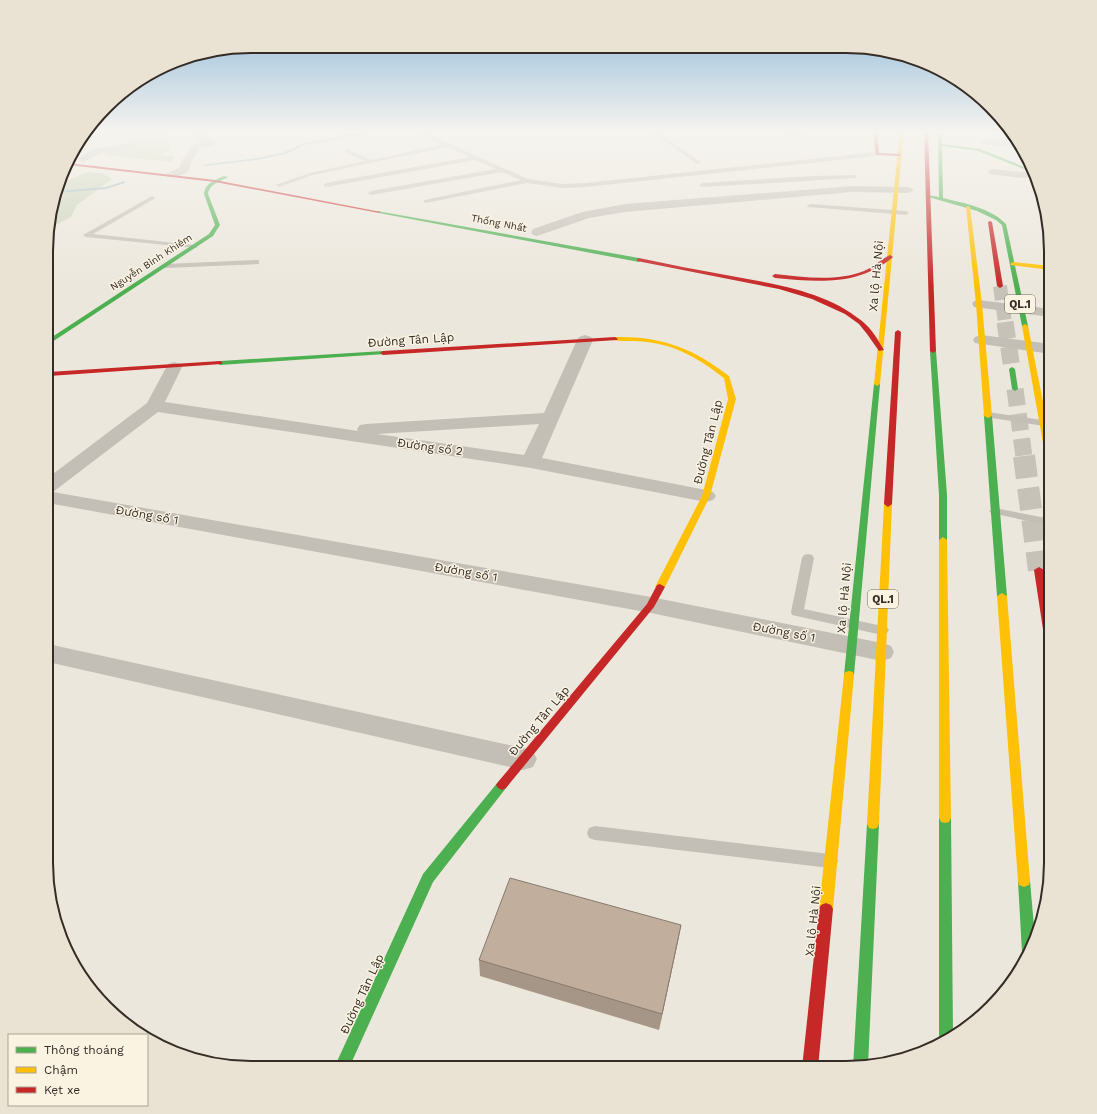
<svg xmlns="http://www.w3.org/2000/svg" width="1097" height="1114" font-family="'Work Sans',sans-serif">
  <rect width="100%" height="100%" fill="#ece7dc"/>
  <g fill="#c8d2b6">
    <polygon points="88,131 167,131 170,148 161,155 174,156 172,162 104,155 114,149 129,148 131,139 93,141 83,153 72,152"/>
    <polygon points="88,172 102,173 112,179 77,205 71,217 50,228 50,211 60,184"/>
  </g>
  <g fill="none" stroke-linecap="round" stroke-linejoin="round">
    <g fill="#98b7bd" fill-rule="evenodd">
      <polygon points="368,131 371,131 368,134 305,145 286,154 257,160 204,166 202,165 257,158 284,152 304,143"/>
      <polygon points="124,181 125,183 106,189 57,193 58,191 106,187"/>
    </g>
    <polyline stroke="#c7c2b7" stroke-width="14" stroke-dasharray="14 6" stroke-linecap="butt" points="1000,286 1005,323"/>
    <g stroke="#c7c2b7" stroke-width="17" stroke-dasharray="17 8" stroke-linecap="butt">
      <polyline points="1005,322 1012,369"/>
      <polyline points="1015,389 1024,457"/>
    </g>
    <polyline stroke="#c7c2b7" stroke-width="22" stroke-dasharray="22 10" stroke-linecap="butt" points="1024,456 1039,570"/>
    <g fill="#c4bfb6" fill-rule="evenodd">
      <polygon points="419,131 425,131 436,138 528,179 563,184 586,183 877,152 880,154 877,156 586,187 563,188 527,183 426,203 424,202 424,200 521,180 502,172 371,195 368,193 371,191 496,169 475,160 326,187 323,185 326,183 470,157 447,147 313,175 279,187 276,185 310,173 365,161 345,152 344,151 347,149 371,160 442,145"/>
      <polygon points="650,131 656,131 702,163 697,164"/>
      <polygon points="801,131 822,131 791,136 788,134"/>
      <polygon points="854,175 856,176 856,178 702,187 699,185 702,183 812,176"/>
      <polygon points="152,196 155,198 154,199 93,234 194,245 198,247 196,248 86,237 83,235"/>
      <polygon points="810,204 906,211 909,213 906,215 808,207 807,206"/>
      <polygon points="256,260 259,260 259,264 165,268 161,266 165,264"/>
      <polygon points="988,412 1049,421 1051,421 1051,427 985,417 983,415"/>
      <polygon points="995,508 1051,519 1051,526 991,513 989,511"/>
      <polygon points="808,554 812,555 814,558 804,609 887,627 889,630 887,633 882,635 792,615 791,612 802,558 804,555"/>
      <polygon points="595,826 830,854 836,856 838,861 836,866 830,868 595,840 589,838 587,833 589,828"/>
    </g>
    <g fill="#c4bfb6" fill-rule="evenodd">
      <polygon points="192,131 200,131 216,143 214,145 200,148 191,162 188,172 176,177 168,177 167,175 168,173 179,168 181,162 193,144 203,142 191,133"/>
      <polygon points="985,139 1017,142 1020,148 982,144 980,142"/>
      <polygon points="132,143 137,146 135,148 99,154 83,162 78,159 92,149"/>
      <polygon points="993,169 1021,172 1032,171 1036,177 1021,178 989,174 988,172 989,170"/>
      <polygon points="852,186 908,187 914,190 908,193 852,192 625,212 589,218 537,236 533,235 531,232 533,229 582,212 625,204"/>
      <polygon points="979,300 1051,309 1051,317 974,307 972,304 974,301"/>
      <path d="M585 335 591 337 593 340 542 458 706 490 713 492 716 496 713 500 706 502 531 468 158 412 53 492 651 597 882 643 891 646 894 652 891 658 882 661 651 613 48 503 49 477 147 403 168 364 174 362 180 364 182 367 165 402 358 431 357 429 360 425 366 424 544 413 577 340 579 337ZM539 424 524 455 377 434Z"/>
      <polygon points="981,335 1051,344 1051,354 975,343 973,340 975,337"/>
      <polygon points="48,644 523,748 533,751 537,759 533,767 523,770 48,662"/>
    </g>
    <g fill="#4caf50" fill-rule="evenodd">
      <path d="M938 131H942V144L980 149 1032 170 1034 173 978 151 942 146 943 198C964 203 991 208 1006 224L1028 326 1027 327 1022 326 1002 225 996 220 977 211 925 196 927 195 939 197Z"/>
      <path d="M224 176 228 177C220 182 210 183 208 194L220 225 213 236 49 344V339L209 234 215 225 204 194C205 183 215 180 224 176Z"/>
      <polygon points="377,211 639,258 642,260 639,262 379,213 377,212"/>
      <polygon points="933,349 936,351 947,495 947,540 943,543 939,540 939,495 930,351"/>
      <polygon points="383,351 386,353 385,354 220,365 217,363 220,361"/>
      <polygon points="1012,367 1015,369 1018,389 1015,391 1012,389 1009,369"/>
      <polygon points="877,382 880,384 854,675 853,678 845,678 844,675 874,384"/>
      <polygon points="985,414 991,414 992,416 1007,596 1002,599 997,596 984,416"/>
      <polygon points="502,780 506,782 508,785 506,788 433,882 349,1068 334,1068 423,874 498,782"/>
      <polygon points="945,813 949,814 951,818 953,1035 940,1042 939,1039 939,818 941,814"/>
      <polygon points="873,819 877,820 879,824 868,1066 853,1068 867,824 869,820"/>
      <polygon points="1024,875 1029,877 1030,881 1035,938 1027,958 1024,957 1022,952 1018,881 1019,877"/>
    </g>
    <g fill="#ffc107" fill-rule="evenodd">
      <polygon points="900,131 904,131 880,384 877,386 874,384"/>
      <polygon points="968,206 970,207 982,304 992,416 988,418 984,416 976,304 966,207"/>
      <polygon points="1013,262 1051,266 1051,270 1011,265 1010,264"/>
      <polygon points="1025,324 1028,326 1051,442 1051,467 1047,465 1022,326"/>
      <path d="M615 337C661 336 693 348 729 376L736 399 710 496 665 587 660 590 655 587 702 496 728 399 724 378C701 360 676 345 647 342 635 340 624 342 613 340L612 339Z"/>
      <polygon points="888,501 892,504 879,824 877,828 873,829 869,828 867,824 884,504"/>
      <polygon points="943,537 947,540 951,818 949,822 945,823 941,822 939,818 939,540"/>
      <polygon points="1002,593 1007,596 1030,881 1029,885 1024,887 1019,885 1018,881 997,596"/>
      <polygon points="849,671 853,672 854,675 833,909 831,913 826,915 821,913 819,909 844,675 845,672"/>
    </g>
    <g fill="#c62828" fill-rule="evenodd">
      <polygon points="873,131 877,131 879,153 900,154 901,156 876,155"/>
      <polygon points="924,131 928,131 936,351 933,353 930,351"/>
      <polygon points="68,163 215,180 381,212 379,213 215,182 68,165"/>
      <polygon points="990,221 992,222 1003,286 1000,288 997,286 988,222"/>
      <path d="M890 255 893 257 892 258C857 286 818 282 775 278L772 276 775 274C803 277 836 282 864 271 874 267 881 259 890 255Z"/>
      <path d="M639 258C668 264 697 270 726 275 773 284 824 290 862 321 872 329 878 340 884 350L879 351 867 334 859 324 845 314 812 299 779 289 637 261V259Z"/>
      <polygon points="898,330 901,332 892,504 888,507 884,504 895,332"/>
      <polygon points="615,337 618,339 617,340 383,355 380,353 383,351"/>
      <polygon points="220,361 222,362 222,364 49,376 49,372"/>
      <polygon points="1039,567 1044,570 1051,614 1051,652 1047,652 1046,649 1034,570"/>
      <polygon points="660,584 665,587 654,607 506,788 502,790 498,788 496,785 498,782 647,604 657,585"/>
      <polygon points="826,903 831,905 833,909 818,1068 802,1068 819,909 821,905"/>
    </g>
  </g>
  <polygon fill="#a69687" points="681,925 678,941 659,1030 480,976 479,960"/>
  <polygon fill="#877a6e" points="681,925 678,941 659,1030 662,1014"/>
  <polygon fill="#c1ae9d" stroke="#877a6e" points="510,878 681,925 662,1014 479,960"/>
  <linearGradient id="sky" x2="0" y2="1"><stop stop-color="#88b5d7"/><stop offset="0.46" stop-color="#f6f4ef"/><stop offset="1" stop-color="#f6f4ef" stop-opacity="0"/></linearGradient>
  <rect width="1097" height="287" fill="url(#sky)"/>
  <g text-anchor="middle" dominant-baseline="central" stroke-width="3" stroke-linejoin="round" paint-order="stroke">
    <g font-size="10" fill="#342c25" stroke="#faf3e2">
      <text transform="translate(499 223) rotate(11)">Thống Nhất</text>
      <text transform="translate(151 262) rotate(-33)">Nguyễn Bỉnh Khiêm</text>
    </g>
    <g fill="#faf3e2" stroke="#6f685e" stroke-width="1">
      <rect x="1005" y="295" width="30" height="18" rx="3"/>
      <rect x="868" y="590" width="30" height="18" rx="3"/>
    </g>
    <g font-size="11" font-weight="bold" fill="#342c25">
      <text x="1020" y="304">QL.1</text>
      <text x="883" y="599">QL.1</text>
    </g>
    <g font-size="12" fill="#342c25" stroke="#faf3e2">
      <text transform="translate(876 276) rotate(-85)">Xa lộ Hà Nội</text>
      <text transform="translate(411 340) rotate(-4)">Đường Tân Lập</text>
      <text transform="translate(708 442) rotate(-76)">Đường Tân Lập</text>
      <text transform="translate(430 447) rotate(8)">Đường số 2</text>
      <text transform="translate(147 515) rotate(10)">Đường số 1</text>
      <text transform="translate(466 572) rotate(10)">Đường số 1</text>
      <text transform="translate(844 598) rotate(-85)">Xa lộ Hà Nội</text>
      <text transform="translate(784 632) rotate(11)">Đường số 1</text>
      <text transform="translate(539 721) rotate(-50)">Đường Tân Lập</text>
      <text transform="translate(813 921) rotate(-84)">Xa lộ Hà Nội</text>
      <text transform="translate(362 994) rotate(-65)">Đường Tân Lập</text>
    </g>
  </g>
  <path d="M0 0H1097V1114H0ZM251 53H846A198 198 0 0 1 1044 251V863A198 198 0 0 1 846 1061H251A198 198 0 0 1 53 863V251A198 198 0 0 1 251 53Z" fill="#eae3d3" fill-rule="evenodd"/>
  <path fill="none" stroke="#342c25" stroke-width="2" d="M251 53H846A198 198 0 0 1 1044 251V863A198 198 0 0 1 846 1061H251A198 198 0 0 1 53 863V251A198 198 0 0 1 251 53Z"/>
  <rect x="8" y="1034" width="140" height="72" fill="#faf3e2" stroke="#aba396"/>
  <rect x="16" y="1047" width="20" height="6" fill="#4caf50" stroke="#aba396"/>
  <text x="44" y="1054" font-size="12" fill="#342c25">Thông thoáng</text>
  <rect x="16" y="1067" width="20" height="6" fill="#ffc107" stroke="#aba396"/>
  <text x="44" y="1074" font-size="12" fill="#342c25">Chậm</text>
  <rect x="16" y="1087" width="20" height="6" fill="#c62828" stroke="#aba396"/>
  <text x="44" y="1094" font-size="12" fill="#342c25">Kẹt xe</text>
</svg>
